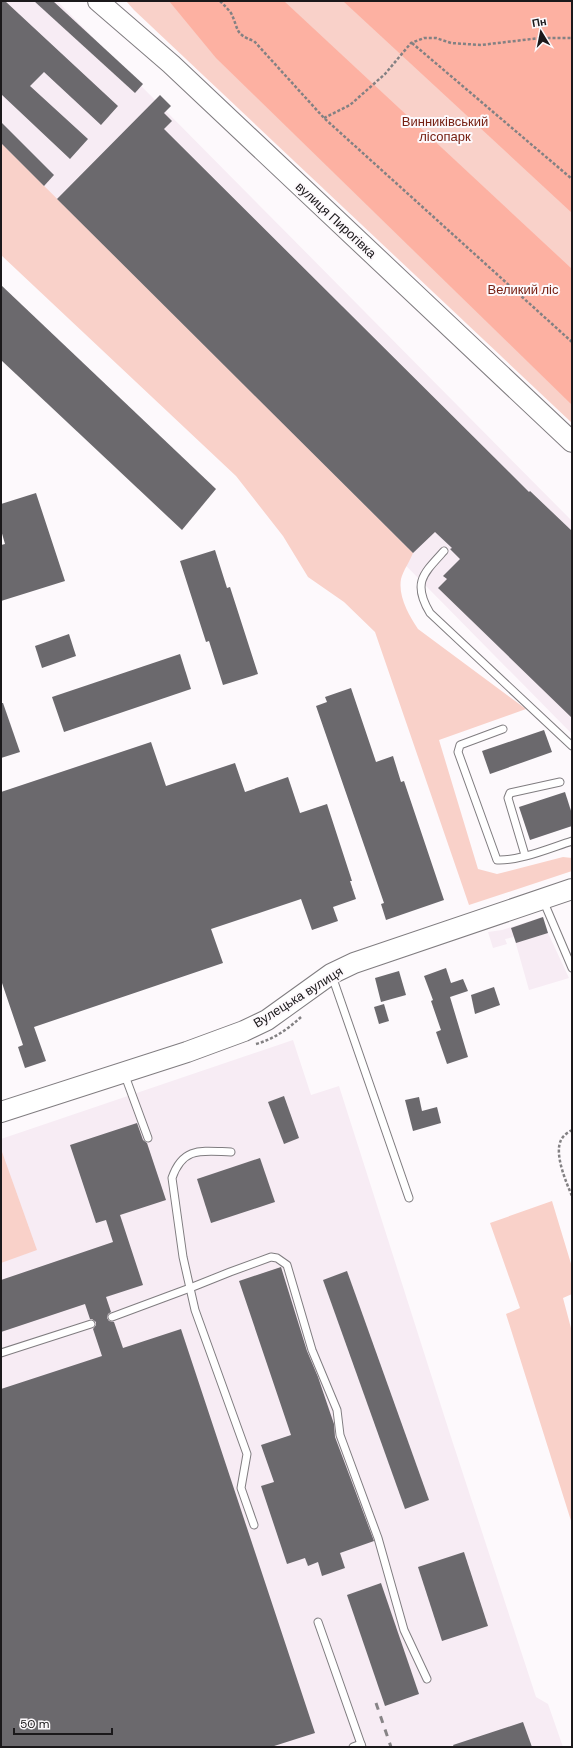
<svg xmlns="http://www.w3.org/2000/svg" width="573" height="1748" font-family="'DM Sans',sans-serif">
  <rect width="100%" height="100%" fill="#fdf9fc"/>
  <g fill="#f7ecf4">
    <polygon points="1,1 57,1 572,521 572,734 1,155"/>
    <polygon points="543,917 548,933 569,978 529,990 514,937 505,939 507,944 493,948 488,932 502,930"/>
    <polygon points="293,1040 311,1095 339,1086 449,1431 536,1697 548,1704 563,1747 1,1747 1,1139"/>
  </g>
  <g fill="#f9d1c9">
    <polygon points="126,1 572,1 572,423 134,10"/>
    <path d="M1 143 413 553C410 561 403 571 401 579 398 597 409 615 418 629L526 709 439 740 478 869 497 874 563 857 572 858V871L469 905 375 632 344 602 308 577 283 536 236 476 1 255Z"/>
    <polygon points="1,1149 37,1250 1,1263"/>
    <polygon points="552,1201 572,1267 572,1294 563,1298 572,1332 572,1524 506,1314 520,1308 490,1223"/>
  </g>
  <g fill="#fdb1a2">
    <polygon points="169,1 284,1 572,269 572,405 216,58"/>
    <polygon points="343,1 572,1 572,213"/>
  </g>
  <g fill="#6b696d">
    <polygon points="1,1 5,1 118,106 101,125 44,72 30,86 88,139 70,159 1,94"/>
    <polygon points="34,1 53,1 143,84 135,93"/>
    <polygon points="160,95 171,106 164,113 172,121 164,129 529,492 530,491 572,531 572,718 438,588 447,579 443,576 460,559 450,549 452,548 435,532 413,553 57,199"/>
    <polygon points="1,122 54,175 44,186 1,143"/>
    <polygon points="1,285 216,489 182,530 1,360"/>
    <polygon points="36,493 65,581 1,601 1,545 5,544 1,530 1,504"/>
    <polygon points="215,550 227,588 230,587 258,674 223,685 209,641 206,642 180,561"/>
    <polygon points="69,634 76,656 42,668 35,646"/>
    <polygon points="180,654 191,689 64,732 52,697"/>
    <polygon points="351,688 376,762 393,756 401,782 404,781 444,900 386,920 381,904 384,903 316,706 327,702 325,697"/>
    <polygon points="1,703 3,703 20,752 1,758"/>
    <polygon points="544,730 552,752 490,774 482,751"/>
    <polygon points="151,742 166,786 235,763 245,792 288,777 300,813 327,804 352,881 350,881 356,899 333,907 338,921 312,930 301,899 211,929 223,963 34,1027 46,1061 25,1068 18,1047 23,1045 1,980 1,792"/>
    <polygon points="565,792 572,814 572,826 530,840 519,807"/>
    <polygon points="543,917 548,933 516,943 511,928"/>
    <polygon points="446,968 451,983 463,979 468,991 450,997 468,1057 447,1064 436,1032 441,1030 431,1001 433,1000 424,976"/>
    <polygon points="399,971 406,995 381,1002 375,978"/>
    <polygon points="494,987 500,1005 475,1014 471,995"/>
    <polygon points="384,1004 389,1021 379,1024 374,1007"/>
    <polygon points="284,1096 299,1138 284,1144 268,1102"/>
    <polygon points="419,1097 422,1111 437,1107 441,1123 413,1131 405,1100"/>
    <polygon points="137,1123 143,1140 147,1143 166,1200 120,1215 143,1285 106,1297 111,1312 108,1314 107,1318 109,1321 114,1322 123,1348 181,1329 315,1733 271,1747 1,1747 1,1389 102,1356 93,1329 96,1325 96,1322 92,1319 90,1319 85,1304 1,1332 1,1280 113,1242 106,1220 96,1223 70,1145"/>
    <polygon points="260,1158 275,1202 211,1223 197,1179"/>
    <polygon points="281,1267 307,1351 318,1377 334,1424 335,1437 374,1541 340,1553 345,1568 322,1576 318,1562 308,1566 305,1558 287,1564 261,1486 274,1482 261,1445 291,1435 239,1281"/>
    <polygon points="347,1271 429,1500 405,1509 323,1280"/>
    <polygon points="464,1552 488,1626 442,1641 418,1567"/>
    <polygon points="381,1583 419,1694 385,1706 347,1595"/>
    <polygon points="523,1722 532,1747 454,1747 453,1745"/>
  </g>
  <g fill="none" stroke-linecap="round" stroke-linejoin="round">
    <g stroke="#807d80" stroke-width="9">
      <g id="lane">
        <path d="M444 551C423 574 412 583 430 613L572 746"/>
        <path d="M503 729 460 745 458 752 497 860C520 861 550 848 572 841"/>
        <polyline points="525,855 508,798 510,793 560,782"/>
        <polyline points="543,900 572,968"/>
        <polyline points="332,976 409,1198"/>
        <polyline points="124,1073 148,1138"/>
        <path d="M112 1317 190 1288 183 1257 172 1178C183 1146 202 1151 231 1152"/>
        <polyline points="1,1353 91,1324"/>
        <polyline points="254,1525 241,1488 247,1454 195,1310 190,1288 230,1272 271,1257 277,1258 287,1265 312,1350 337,1410 340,1435 378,1538 404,1630 427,1679"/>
        <polyline points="318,1622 362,1747"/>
        <polyline points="353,1747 361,1744"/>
      </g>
    </g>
    <g stroke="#807d80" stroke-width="22">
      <g id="secondary">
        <polyline points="98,1 171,64 572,442"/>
        <polyline points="1,1112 187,1052 244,1031 267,1020 331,974 354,963 572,889"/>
      </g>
    </g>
    <g stroke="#838183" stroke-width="2.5" stroke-dasharray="3 2" stroke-linecap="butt">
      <path d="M220 1C224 5 228 9 231 13 239 29 234 34 254 41L324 118 572 342"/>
      <polyline points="412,43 572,179"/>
      <polyline points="324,118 350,105 385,74 411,43 424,38 436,38 451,43 481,45 540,38 572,38"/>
      <path d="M256 1044C274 1039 288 1029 301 1017"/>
      <path d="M572 1130C568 1132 563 1136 561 1140 554 1154 566 1182 572 1196"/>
    </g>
    <use href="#lane" stroke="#fff" stroke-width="7"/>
    <use href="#secondary" stroke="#fff" stroke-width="20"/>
    <polyline stroke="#878486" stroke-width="3" stroke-dasharray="7 7" stroke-linecap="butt" points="376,1703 391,1747"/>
  </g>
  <g text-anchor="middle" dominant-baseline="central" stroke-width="4" stroke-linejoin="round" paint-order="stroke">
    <g font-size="13" fill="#772113" stroke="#fdf9fc">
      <text x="445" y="121">Винниківський<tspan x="445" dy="15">лісопарк</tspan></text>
      <text x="523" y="289">Великий ліс</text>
    </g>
    <g font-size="13" fill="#1b191b" stroke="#fdf9fc">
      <text transform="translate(336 220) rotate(43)">вулиця Пирогівка</text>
      <text transform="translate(298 997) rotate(-32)">Вулецька вулиця</text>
    </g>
  </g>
  <rect width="573" height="1748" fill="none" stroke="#1b191b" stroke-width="4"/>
  <g transform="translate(541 32) rotate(350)" stroke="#fdf9fc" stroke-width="3" paint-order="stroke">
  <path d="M0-3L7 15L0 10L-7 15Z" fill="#1b191b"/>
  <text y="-6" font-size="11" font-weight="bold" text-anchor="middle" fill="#1b191b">Пн</text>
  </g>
  <path d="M14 1728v6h98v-6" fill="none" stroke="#1b191b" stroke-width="2"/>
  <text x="20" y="1728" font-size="12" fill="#1b191b" stroke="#fdf9fc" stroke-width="3" paint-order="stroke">50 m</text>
</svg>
